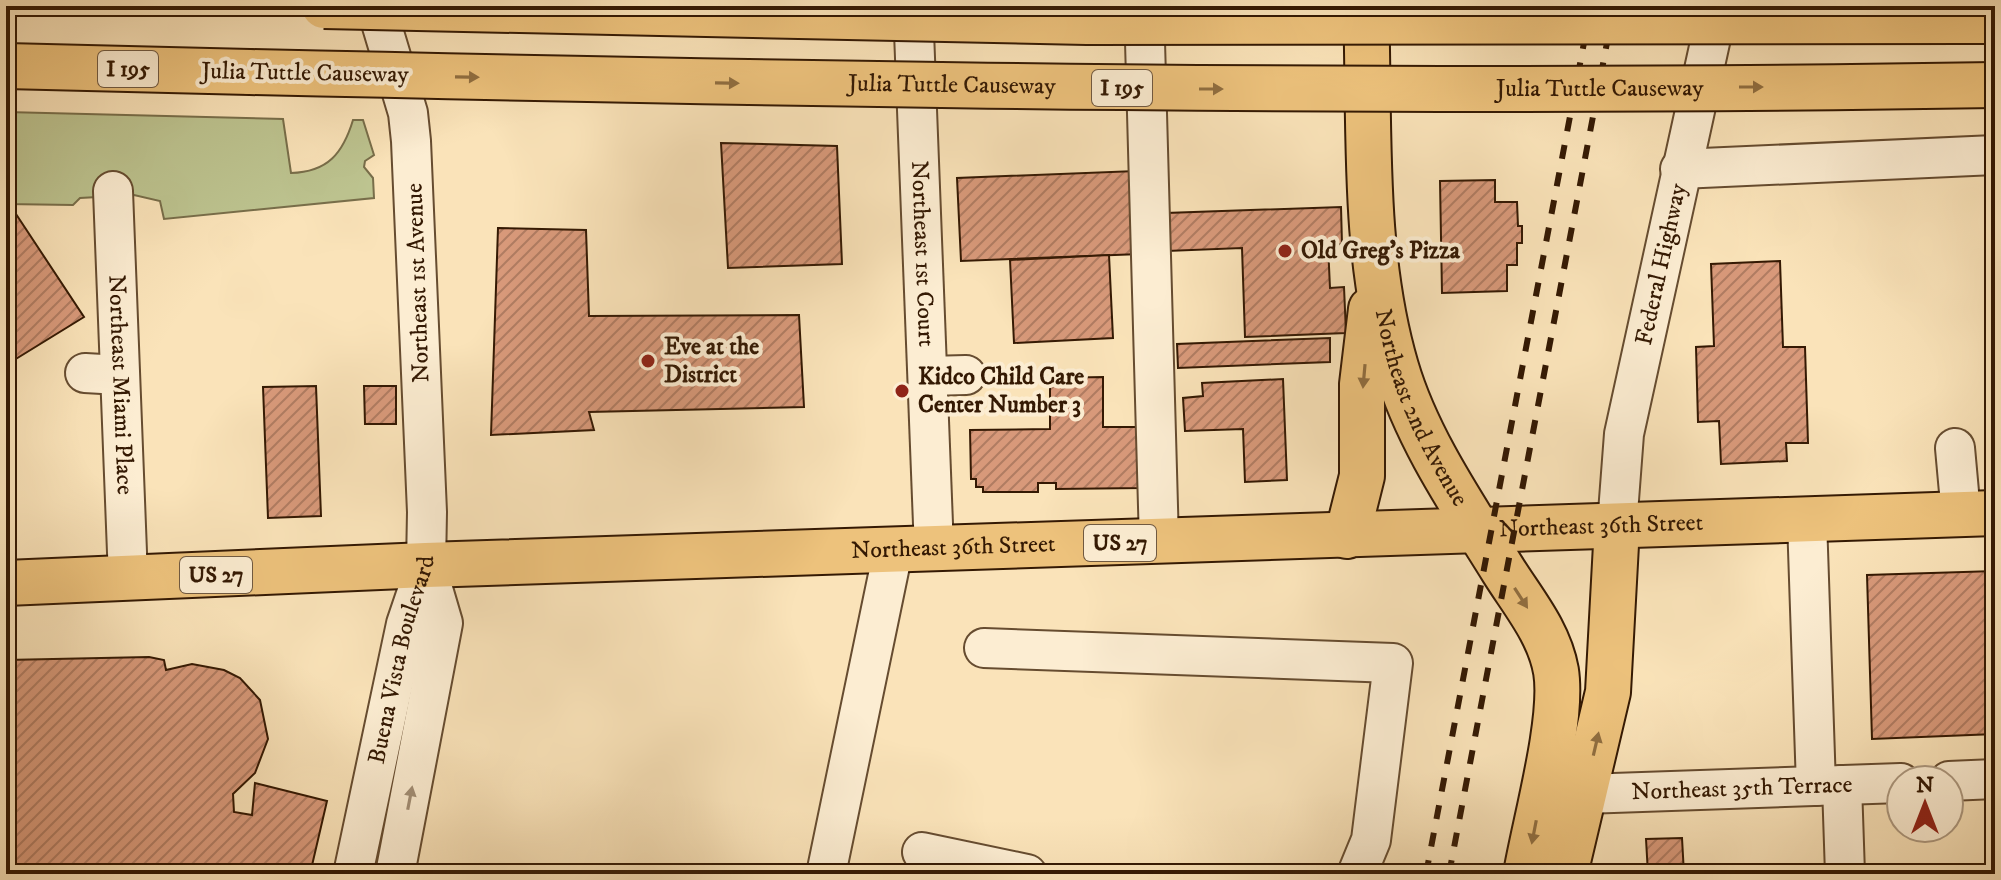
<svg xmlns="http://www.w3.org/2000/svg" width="2001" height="880" font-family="'IM FELL DW Pica',serif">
  <defs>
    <pattern id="building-hatch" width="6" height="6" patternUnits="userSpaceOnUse" patternTransform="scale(2)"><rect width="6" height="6" fill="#d8997a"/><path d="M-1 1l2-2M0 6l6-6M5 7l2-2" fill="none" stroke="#b07c62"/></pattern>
  </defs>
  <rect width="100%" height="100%" fill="#fae3b9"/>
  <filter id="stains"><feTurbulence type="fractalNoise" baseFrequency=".0025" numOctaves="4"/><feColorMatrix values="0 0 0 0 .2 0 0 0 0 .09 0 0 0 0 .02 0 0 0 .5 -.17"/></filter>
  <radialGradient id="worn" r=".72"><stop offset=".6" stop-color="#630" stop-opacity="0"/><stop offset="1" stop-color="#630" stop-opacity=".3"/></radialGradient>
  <path fill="#bdc490" stroke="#786e4a" stroke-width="2" d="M6 112 283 119 291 173C328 172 343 153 353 120H363L374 155 365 161 364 167 373 178 374 198 164 219 160 201 134 195 80 198 73 205 6 204Z"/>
  <g fill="url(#building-hatch)" stroke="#341903" stroke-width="2">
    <polygon points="721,143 837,146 842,264 728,268"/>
    <polygon points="1136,171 1140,254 961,261 957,178"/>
    <polygon points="1495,180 1495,202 1517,202 1518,226 1522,226 1522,243 1517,243 1517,265 1507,265 1507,291 1442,293 1440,181"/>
    <polygon points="1341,207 1342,244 1328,245 1330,288 1344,287 1346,333 1245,337 1242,248 1167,251 1166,213"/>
    <polygon points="12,208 84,317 6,365 6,212"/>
    <polygon points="498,228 586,230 589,316 799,315 804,407 589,412 594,430 491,435"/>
    <polygon points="1109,255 1113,338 1014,343 1010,260"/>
    <polygon points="1780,261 1783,347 1805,347 1808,443 1786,443 1787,461 1721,464 1719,421 1698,422 1696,347 1714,346 1711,264"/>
    <polygon points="1330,338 1330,362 1178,368 1177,344"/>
    <polygon points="1103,377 1103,427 1136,427 1137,442 1142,442 1143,488 1056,489 1056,483 1038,483 1038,492 983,492 983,487 976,487 976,479 971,479 970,430 1050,429 1050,378"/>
    <polygon points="1283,379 1287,480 1245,482 1243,429 1185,431 1183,398 1203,396 1202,383"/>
    <polygon points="316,386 321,516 268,518 263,387"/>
    <polygon points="364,386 396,386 396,424 365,424"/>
    <polygon points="1995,571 1995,734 1872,739 1867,575"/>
    <polygon points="149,657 164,660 166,670 192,664 224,670 240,678 260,700 268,739 255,773 233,794 234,812 252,815 255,783 327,801 310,874 6,874 6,660"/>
    <polygon points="1682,838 1684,874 1648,874 1646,839"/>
  </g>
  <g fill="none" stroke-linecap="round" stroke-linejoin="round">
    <g stroke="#664c30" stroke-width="42">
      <g id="minor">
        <path id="s1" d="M913 6 934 550"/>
        <polyline points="1144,6 1159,542"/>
        <polyline points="1680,169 1995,155"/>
        <path id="s2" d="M113 191 128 578"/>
        <polyline points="85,373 120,375"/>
        <polyline points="928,376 966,375"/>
        <polyline points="1955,448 1961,514"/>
        <polyline points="1807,520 1816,786"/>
        <path id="s3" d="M1617 526 1624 434 1718 6"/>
        <polyline points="984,648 1393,663 1371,840 1357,874"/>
        <polyline points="1949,781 1995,779"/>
        <polyline points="1842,785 1845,874"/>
        <path id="s4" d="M1584 794 1901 783"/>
        <polyline points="922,852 1027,874"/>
        <path id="s5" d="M353 874 406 624 426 565 427 512 411 141 408 113 376 6"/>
        <polyline points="395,874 443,623 426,565"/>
        <polyline points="826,874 893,551"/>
      </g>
    </g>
    <g stroke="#341903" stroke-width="48">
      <g id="major">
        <path id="s6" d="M1366 6C1370 125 1362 252 1396 367 1417 439 1464 507 1503 570 1523 602 1549 632 1556 671 1564 720 1535 822 1526 874"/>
        <polyline points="1347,536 1362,476 1362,384 1371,309"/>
        <path id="s7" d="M6 583 426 565 1995 513"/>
        <polyline points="1565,874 1608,692 1617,526"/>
      </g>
    </g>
    <g stroke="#341903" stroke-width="48">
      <g id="highway">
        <polyline points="1965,21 1995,21"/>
        <polyline points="6,66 250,72"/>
      </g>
    </g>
    <use href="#minor" stroke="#fcedd2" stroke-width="38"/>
    <use href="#major" stroke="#edc27c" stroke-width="44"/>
    <use href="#highway" stroke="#edc27c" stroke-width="44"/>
    <g stroke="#341903" stroke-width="6" stroke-dasharray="14 14" stroke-linecap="butt">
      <polyline points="1426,874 1591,6"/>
      <polyline points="1449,874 1614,6"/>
    </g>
    <g stroke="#341903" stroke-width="48" stroke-linecap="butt">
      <g id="highway-bridge">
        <polyline points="324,6 1087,22 1965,21"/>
        <path id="s8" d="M250 72C831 85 1413 95 1995 85"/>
      </g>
    </g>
    <use href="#highway-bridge" stroke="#edc27c" stroke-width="44"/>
  </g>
  <defs><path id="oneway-solid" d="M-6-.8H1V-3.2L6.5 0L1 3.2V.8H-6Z" transform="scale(2)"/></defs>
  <g fill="#906e40">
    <use href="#oneway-solid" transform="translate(467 77) rotate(1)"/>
    <use href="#oneway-solid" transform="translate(727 83) rotate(1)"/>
    <use href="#oneway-solid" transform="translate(1751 87)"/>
    <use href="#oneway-solid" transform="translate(1211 89)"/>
    <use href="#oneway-solid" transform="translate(1364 376) rotate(95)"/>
    <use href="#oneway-solid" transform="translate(1521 598) rotate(57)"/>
    <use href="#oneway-solid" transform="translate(1596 744) rotate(-77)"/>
    <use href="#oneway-solid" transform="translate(1534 832) rotate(101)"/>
  </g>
  <use fill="#a28e75" href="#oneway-solid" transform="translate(410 798) rotate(-79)"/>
  <g fill="#8f2418" stroke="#fcedd2" stroke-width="3">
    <circle cx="1285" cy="251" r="8"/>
    <circle cx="648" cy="361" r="8"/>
    <circle cx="902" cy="391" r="8"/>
  </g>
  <g text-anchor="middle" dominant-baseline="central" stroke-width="8" stroke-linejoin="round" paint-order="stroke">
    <g fill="#fcedd2" stroke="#705941" stroke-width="2">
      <rect x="98" y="51" width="60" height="36" rx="6"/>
      <rect x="1092" y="70" width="60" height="36" rx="6"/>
      <rect x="1084" y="525" width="72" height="36" rx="6"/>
      <rect x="180" y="557" width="72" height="36" rx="6"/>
    </g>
    <g font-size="22" font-weight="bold" fill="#341903">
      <text x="128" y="69">I 195</text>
      <text x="1122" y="88">I 195</text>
      <text x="1120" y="543">US 27</text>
      <text x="216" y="575">US 27</text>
    </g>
    <g font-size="24" fill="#341903" stroke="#fcedd2">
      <text transform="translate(305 73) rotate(1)">Julia Tuttle Causeway</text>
      <text stroke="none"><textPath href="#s8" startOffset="702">Julia Tuttle Causeway</textPath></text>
      <text stroke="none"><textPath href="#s8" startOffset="1350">Julia Tuttle Causeway</textPath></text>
      <text stroke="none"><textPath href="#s1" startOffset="248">Northeast 1st Court</textPath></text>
      <text stroke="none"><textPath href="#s3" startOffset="266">Federal Highway</textPath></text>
      <text transform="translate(418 283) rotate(-92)">Northeast 1st Avenue</text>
      <text stroke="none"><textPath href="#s2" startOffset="194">Northeast Miami Place</textPath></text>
      <text stroke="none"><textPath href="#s6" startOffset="410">Northeast 2nd Avenue</textPath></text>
      <text stroke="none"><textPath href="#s7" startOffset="1596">Northeast 36th Street</textPath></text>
      <text stroke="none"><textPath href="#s7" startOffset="948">Northeast 36th Street</textPath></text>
      <text stroke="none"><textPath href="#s5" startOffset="220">Buena Vista Boulevard</textPath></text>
      <text stroke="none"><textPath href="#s4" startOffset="158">Northeast 35th Terrace</textPath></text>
    </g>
    <g font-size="24" font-weight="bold" fill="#341903" stroke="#fcedd2" text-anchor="start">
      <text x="1301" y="251">Old Greg’s Pizza</text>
      <text x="664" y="347">Eve at the<tspan x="664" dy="28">District</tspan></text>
      <text x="918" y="377">Kidco Child Care<tspan x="918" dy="28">Center Number 3</tspan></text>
    </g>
  </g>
  <rect width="2001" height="880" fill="none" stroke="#fae3b9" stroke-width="32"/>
  <rect x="8" y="8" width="1985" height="864" fill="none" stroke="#341903" stroke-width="4"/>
  <rect x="16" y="16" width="1969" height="848" fill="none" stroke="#341903" stroke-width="2"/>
  <g transform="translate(1925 804)"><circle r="38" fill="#fcedd2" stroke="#ac987f" stroke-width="2"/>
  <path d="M0-6L14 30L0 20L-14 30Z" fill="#8f2418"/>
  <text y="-12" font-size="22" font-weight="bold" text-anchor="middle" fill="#341903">N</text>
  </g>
  <rect width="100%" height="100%" filter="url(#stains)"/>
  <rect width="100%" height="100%" fill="url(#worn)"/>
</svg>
